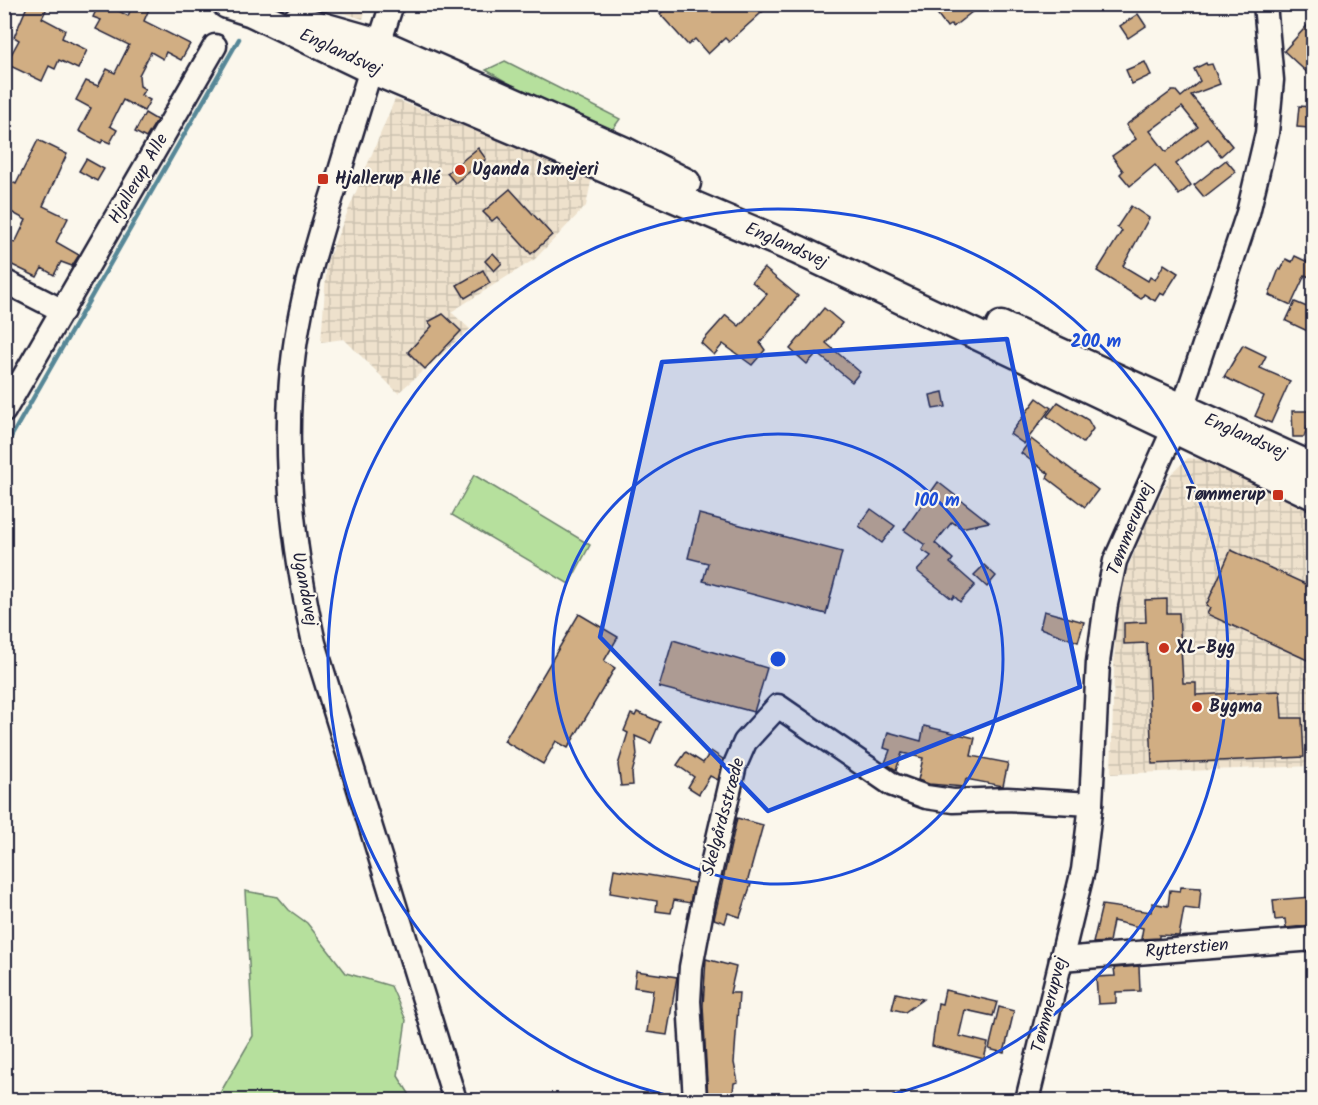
<svg xmlns="http://www.w3.org/2000/svg" width="1318" height="1105" font-family="Kalam,sans-serif">
  <defs>
    <pattern id="industrial-grid" width="8" height="8" patternUnits="userSpaceOnUse" patternTransform="scale(1.5)"><rect width="8" height="8" fill="#eee1cc"/><path d="M0 4h8M4 0v8" fill="none" stroke="#ccc1b0"/></pattern>
  </defs>
  <rect width="100%" height="100%" fill="#fbf7ec"/>
  <filter id="ink" filterUnits="userSpaceOnUse"><feTurbulence type="fractalNoise" baseFrequency=".0167" numOctaves="2"/><feDisplacementMap in="SourceGraphic" scale="12" xChannelSelector="R" yChannelSelector="G"/><feConvolveMatrix kernelMatrix="1 2 1 2 8 2 1 2 1" color-interpolation-filters="sRGB"/></filter>
  <g filter="url(#ink)">
    <g fill="url(#industrial-grid)">
      <polygon points="318,5 367,5 363,19"/>
      <polygon points="395,99 592,177 586,206 535,259 451,312 470,329 398,393 344,339 321,342 327,261"/>
      <polygon points="1188,458 1206,460 1313,509 1313,766 1111,774 1116,605 1127,570 1148,520 1171,474"/>
    </g>
    <g fill="#b6e09d" stroke="#6c816c" stroke-width="1.5">
      <polygon points="505,61 620,119 612,130 515,87 486,70"/>
      <polygon points="474,475 590,545 569,584 452,515"/>
      <polygon points="245,891 278,897 289,910 307,923 346,973 391,986 406,1020 398,1076 413,1100 216,1100 253,1036"/>
    </g>
    <g fill="none" stroke-linecap="round" stroke-linejoin="round">
      <polyline stroke="#578797" stroke-width="4.5" points="4,449 239,39"/>
    </g>
    <g fill="#d1ae83" stroke="#22223b" stroke-width="1.5" fill-rule="evenodd">
      <polygon points="28,4 49,4 42,18 65,30 62,38 87,50 78,69 59,60 55,69 49,66 42,81 6,64 19,40 14,37"/>
      <polygon points="99,4 106,4 128,16 133,4 140,4 149,9 144,21 190,44 181,60 166,52 163,59 151,52 139,75 140,86 145,89 141,95 150,100 144,111 123,100 110,126 117,130 110,143 103,140 101,143 79,131 91,108 76,100 86,81 98,86 107,69 115,73 129,45 96,29 101,20 93,17"/>
      <polygon points="670,4 771,4 729,42 725,38 708,54 695,39 688,45 660,14"/>
      <polygon points="930,4 982,4 953,27 951,24 947,27"/>
      <polygon points="1138,14 1146,26 1128,38 1120,26"/>
      <polygon points="1314,18 1314,79 1284,51"/>
      <polygon points="1145,62 1151,75 1132,84 1126,70"/>
      <path d="M1206 63 1207 65 1212 64 1220 84 1191 95 1232 146 1221 156 1208 139 1176 164 1191 185 1179 195 1155 165 1130 186 1120 174 1123 171 1112 156 1136 139 1126 125 1172 91H1176L1181 97 1200 81 1194 69ZM1182 107 1198 127 1166 152 1150 131Z"/>
      <polygon points="1299,106 1311,107 1309,128 1297,127"/>
      <polygon points="145,113 157,120 146,138 135,132"/>
      <polygon points="38,140 67,154 43,206 68,218 56,242 79,255 72,266 61,262 54,275 42,268 37,277 4,261 4,238 15,243 26,220 4,208 4,178 16,184"/>
      <polygon points="478,148 486,159 455,183 447,173"/>
      <polygon points="86,159 104,169 97,181 79,171"/>
      <polygon points="1226,160 1236,172 1204,197 1194,185"/>
      <polygon points="510,189 552,235 531,254 497,217 492,221 483,212"/>
      <polygon points="1131,206 1149,218 1123,266 1148,281 1150,277 1155,280 1164,264 1178,273 1164,295 1160,293 1155,301 1144,294 1141,299 1097,271 1122,231 1117,227"/>
      <polygon points="493,253 502,263 494,271 485,261"/>
      <polygon points="1295,256 1314,265 1314,279 1305,275 1291,305 1269,295 1279,269 1281,270 1286,259 1292,262"/>
      <polygon points="764,268 798,296 760,343 765,350 752,365 723,344 714,355 701,343 726,315 739,326 767,294 752,282"/>
      <polygon points="483,270 490,283 465,298 457,285"/>
      <polygon points="1295,302 1314,310 1314,334 1286,321"/>
      <polygon points="824,308 842,323 826,343 860,372 852,382 817,353 807,364 790,349"/>
      <polygon points="443,314 461,331 425,369 408,352 432,326 428,322"/>
      <polygon points="1243,345 1266,356 1260,368 1290,381 1271,423 1255,416 1264,396 1224,377"/>
      <polygon points="943,392 946,407 933,409 930,395"/>
      <polygon points="1037,398 1051,408 1024,444 1010,434"/>
      <polygon points="1058,402 1088,420 1093,429 1083,443 1047,416"/>
      <polygon points="1292,411 1310,411 1311,424 1308,425 1304,437 1293,437"/>
      <polygon points="1031,439 1098,490 1085,507 1047,478 1049,474 1021,453"/>
      <polygon points="938,482 989,522 961,528 952,522 935,543 953,559 950,563 975,585 960,602 954,596 952,599 917,571 931,556 922,550 925,545 904,530"/>
      <polygon points="871,509 895,526 882,543 859,526"/>
      <polygon points="699,514 842,552 826,614 703,581 708,563 688,558"/>
      <polygon points="1231,550 1314,588 1314,663 1207,614 1210,608 1206,606"/>
      <polygon points="984,565 996,576 987,587 974,575"/>
      <polygon points="1167,599 1167,613 1179,613 1183,683 1196,683 1196,695 1280,691 1282,718 1302,718 1304,757 1152,764 1147,643 1124,644 1124,623 1146,622 1145,600"/>
      <polygon points="1044,611 1084,622 1078,642 1040,628"/>
      <polygon points="579,614 618,637 604,661 615,668 568,748 556,741 543,764 504,741"/>
      <polygon points="673,640 767,668 754,712 659,687"/>
      <polygon points="637,712 660,722 651,743 635,736 637,755 632,773 633,785 621,786 618,765 628,733 624,731 631,714 635,716"/>
      <polygon points="924,726 975,738 971,756 1008,763 1003,786 966,779 964,787 929,784 918,780 923,758 902,753 896,770 885,763 890,750 884,748 888,732 921,741"/>
      <polygon points="711,751 723,759 718,780 710,776 699,794 688,787 694,777 677,765 686,752 703,763"/>
      <polygon points="737,818 763,825 747,883 751,884 740,917 728,913 725,923 714,919"/>
      <polygon points="614,869 694,883 690,903 674,900 671,913 656,911 657,901 610,893"/>
      <polygon points="1181,887 1201,888 1199,910 1184,908 1179,936 1159,935 1159,938 1141,939 1143,928 1113,921 1109,942 1093,943 1102,905 1151,912 1152,903 1168,906 1170,890 1180,891"/>
      <polygon points="1311,897 1314,925 1286,928 1285,919 1275,920 1273,900"/>
      <polygon points="706,959 736,967 730,993 739,993 734,1063 738,1082 734,1083 732,1101 708,1101 703,1005"/>
      <polygon points="1139,966 1140,991 1116,992 1116,1003 1098,1004 1096,977 1115,976 1114,968"/>
      <polygon points="636,971 677,977 667,1035 647,1032 653,990 634,987"/>
      <polygon points="945,990 997,1002 993,1016 965,1010 959,1036 988,1043 984,1059 932,1046 938,1003 942,1004"/>
      <polygon points="896,993 923,999 905,1012 892,1009"/>
      <polygon points="999,1007 1014,1011 1004,1053 989,1049"/>
    </g>
    <g fill="none" stroke-linecap="round" stroke-linejoin="round">
      <g stroke="#22223b" stroke-width="27">
        <g id="minor">
          <path d="M392 4C373 61 356 117 339 174 316 246 294 318 290 395 285 480 296 560 314 643L455 1100"/>
          <polyline points="4,281 63,311"/>
          <polyline points="4,411 215,46"/>
          <polyline points="1061,959 1314,939"/>
          <polyline points="695,1100 689,1001 691,967 704,899 735,765 745,742 778,706 893,785 926,797 953,801 1007,799 1091,804"/>
          <polyline points="1027,1100 1083,870 1091,804 1098,662 1106,604 1115,561 1183,408 1248,213 1267,133 1272,80 1265,4"/>
        </g>
      </g>
      <g stroke="#22223b" stroke-width="33">
        <g id="major">
          <polyline points="227,4 252,12 371,69 798,250 1314,495"/>
          <polyline points="298,20 379,43 623,151 686,183"/>
          <polyline points="1001,326 1314,468"/>
        </g>
      </g>
      <use href="#minor" stroke="#fbf7ec" stroke-width="22"/>
      <use href="#major" stroke="#fbf7ec" stroke-width="28"/>
    </g>
  </g>
  <path fill="#1d4ed8" fill-opacity="0.2" stroke="#1d4ed8" stroke-width="4.5" stroke-linejoin="round" d="M1007 339 1080 687 768 811 600 637 662 362Z"/>
  <g fill="none" stroke="#1d4ed8" stroke-width="3">
    <circle cx="778" cy="659" r="225"/>
    <path d="M688 1100A450 450 0 1 1 868 1100"/>
  </g>
  <g fill="#c8321e" stroke="#fbf7ec" stroke-width="2">
    <circle cx="460" cy="170" r="6"/>
    <rect x="317" y="173" width="12" height="12" rx="3"/>
    <rect x="1272" y="489" width="12" height="12" rx="3"/>
    <circle cx="1164" cy="648" r="6"/>
    <circle cx="1197" cy="707" r="6"/>
  </g>
  <g text-anchor="middle" dominant-baseline="central" stroke-width="4.5" stroke-linejoin="round" paint-order="stroke">
    <g font-size="18" fill="#22223b" stroke="#fbf7ec">
      <text transform="translate(340 53) rotate(25)">Englandsvej</text>
      <text transform="translate(139 179) rotate(-60)">Hjallerup Alle</text>
      <text transform="translate(786 246) rotate(24)">Englandsvej</text>
      <text transform="translate(1245 437) rotate(24)">Englandsvej</text>
      <text transform="translate(1131 529) rotate(-69)">Tømmerupvej</text>
      <text transform="translate(304 589) rotate(79)">Ugandavej</text>
      <text transform="translate(724 817) rotate(-75)">Skelgårdsstræde</text>
      <text transform="translate(1187 949) rotate(-5)">Rytterstien</text>
      <text transform="translate(1050 1005) rotate(-76)">Tømmerupvej</text>
    </g>
    <g font-size="18" font-weight="bold" fill="#22223b" stroke="#fbf7ec" text-anchor="start">
      <text x="472" y="170">Uganda Ismejeri</text>
      <text x="335" y="179">Hjallerup Allé</text>
      <text x="1266" y="495" text-anchor="end">Tømmerup</text>
      <text x="1176" y="648">XL-Byg</text>
      <text x="1209" y="707">Bygma</text>
    </g>
  </g>
  <circle cx="778" cy="659" r="9" fill="#1d4ed8" stroke="#fbf7ec" stroke-width="3"/>
  <g font-size="18" text-anchor="middle" font-weight="bold" fill="#1d4ed8" stroke="#fbf7ec" stroke-width="4.5" stroke-linejoin="round" paint-order="stroke">
    <text x="1096" y="347">200 m</text>
    <text x="937" y="506">100 m</text>
  </g>
  <rect width="1318" height="1105" fill="none" stroke="#fbf7ec" stroke-width="24"/>
  <rect x="12" y="12" width="1294" height="1081" fill="none" stroke="#22223b" stroke-width="2" filter="url(#ink)"/>
</svg>
